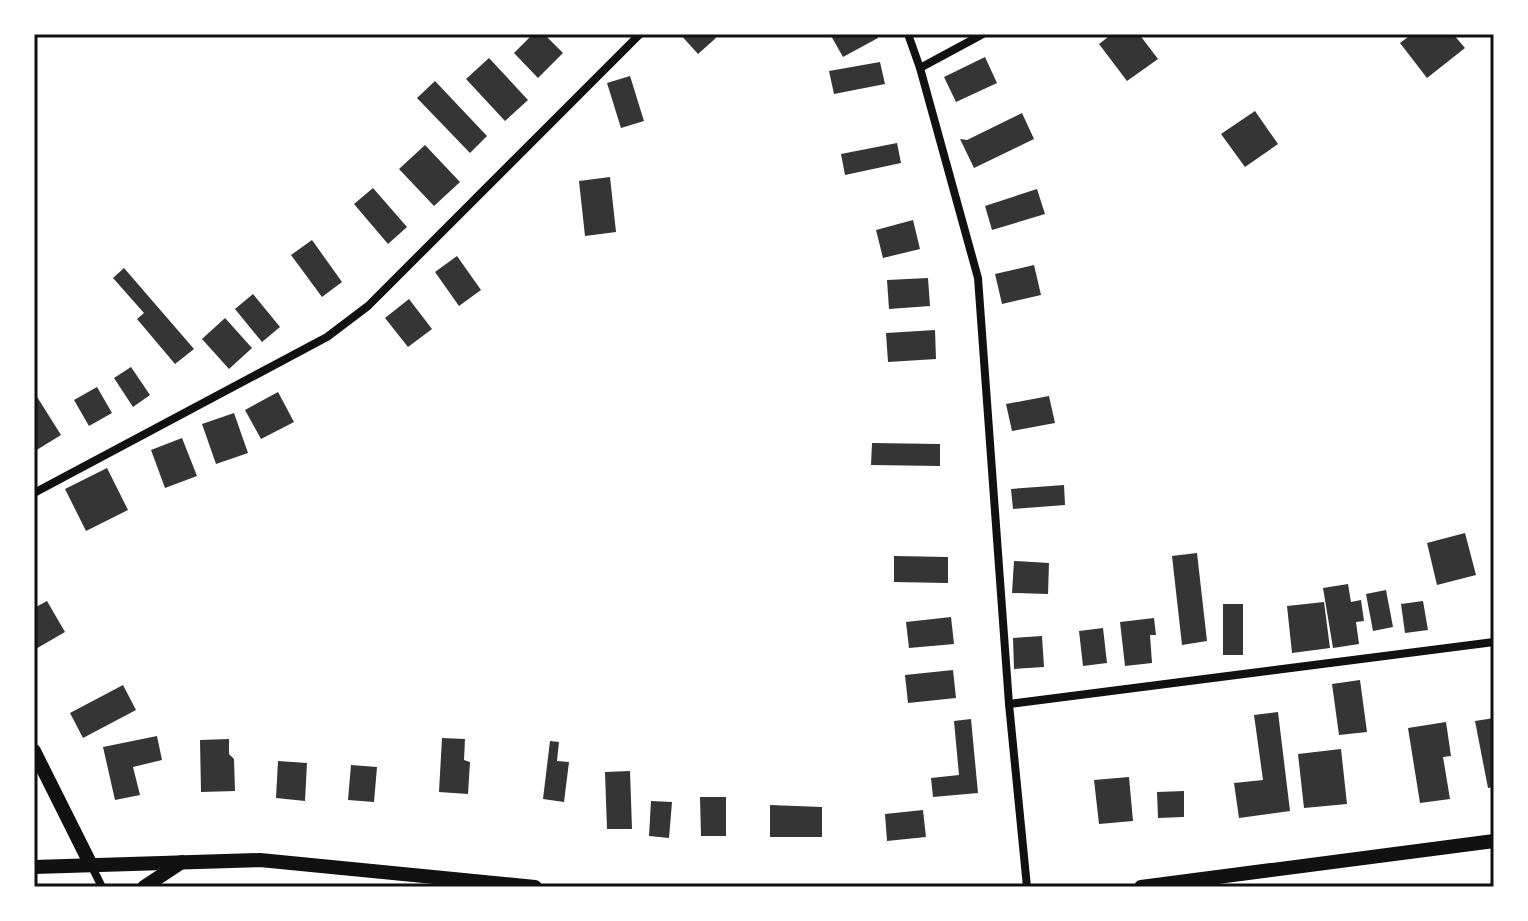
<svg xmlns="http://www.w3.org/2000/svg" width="1528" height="921" font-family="'Libre Baskerville',serif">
  <rect width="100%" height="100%" fill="#fff"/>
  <g fill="#353535">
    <polygon points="533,34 544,34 563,53 538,78 514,53"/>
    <polygon points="680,34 713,34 716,38 698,54"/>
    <polygon points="830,34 876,34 878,38 843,57"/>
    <polygon points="1112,34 1139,34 1158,59 1127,81 1099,44"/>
    <polygon points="1412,34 1453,34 1465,48 1427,78 1400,43"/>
    <polygon points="985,57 997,83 956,102 944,77"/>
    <polygon points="489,58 528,100 505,121 466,79"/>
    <polygon points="880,62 885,84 834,94 829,71"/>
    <polygon points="630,76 644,121 621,128 607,83"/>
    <polygon points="435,81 487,136 470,153 417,98"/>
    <polygon points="1255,111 1278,144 1245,167 1221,134"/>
    <polygon points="1022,113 1034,139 974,168 960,139 967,140"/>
    <polygon points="897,143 901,163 845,175 841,154"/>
    <polygon points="425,145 460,182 434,206 399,169"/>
    <polygon points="610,177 616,232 585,236 579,181"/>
    <polygon points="373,188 407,227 388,244 354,204"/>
    <polygon points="1037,189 1045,214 992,230 985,206"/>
    <polygon points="913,220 920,249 883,258 876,230"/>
    <polygon points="312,240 342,282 322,297 291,255"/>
    <polygon points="457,256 481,290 459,306 435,272"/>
    <polygon points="1034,265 1041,295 1002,304 995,274"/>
    <polygon points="124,268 194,349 175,364 137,319 144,313 113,278"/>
    <polygon points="928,278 930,306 889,309 887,280"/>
    <polygon points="253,294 280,327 262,342 235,309"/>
    <polygon points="409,299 432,329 408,347 385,318"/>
    <polygon points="225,318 252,348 229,369 202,339"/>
    <polygon points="935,330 936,359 888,362 886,333"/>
    <polygon points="131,367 150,395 133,407 114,378"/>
    <polygon points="97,387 112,413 89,426 74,400"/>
    <polygon points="34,392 61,435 35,451 34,449"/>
    <polygon points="278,392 294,422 261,439 245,410"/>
    <polygon points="1049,396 1055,423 1012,431 1006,404"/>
    <polygon points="234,413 248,453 216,464 202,424"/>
    <polygon points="182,438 197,476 165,488 151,450"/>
    <polygon points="872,443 940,444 940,466 871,465"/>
    <polygon points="107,468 128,510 86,531 65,489"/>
    <polygon points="1064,485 1065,505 1013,509 1011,489"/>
    <polygon points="1465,533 1476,575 1437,585 1427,543"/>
    <polygon points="1197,553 1207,641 1182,645 1172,556"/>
    <polygon points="894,556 948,557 948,583 894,582"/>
    <polygon points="1014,561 1049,563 1048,594 1012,593"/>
    <polygon points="1348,584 1351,602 1361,600 1364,621 1356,622 1359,644 1333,648 1323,588"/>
    <polygon points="1386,590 1393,627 1373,631 1366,594"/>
    <polygon points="47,601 65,632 34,650 34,608"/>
    <polygon points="1423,601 1428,630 1405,633 1401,604"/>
    <polygon points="1324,602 1330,648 1292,653 1287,606"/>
    <rect x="1223" y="604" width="20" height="51"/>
    <polygon points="951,617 954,644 909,648 906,622"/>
    <polygon points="1154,618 1156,635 1150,635 1152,663 1125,666 1120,622"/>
    <polygon points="1103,628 1107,663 1083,666 1079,631"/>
    <polygon points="1042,636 1044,667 1014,669 1013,638"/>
    <polygon points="953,670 956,698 908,703 905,675"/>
    <polygon points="1360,680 1367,732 1339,735 1332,684"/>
    <polygon points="123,685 136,710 83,738 70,713"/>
    <polygon points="1278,712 1290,811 1239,818 1234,783 1263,780 1254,715"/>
    <polygon points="1494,718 1494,787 1488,788 1475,721"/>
    <polygon points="971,719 978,793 933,797 931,778 959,775 954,721"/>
    <polygon points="1446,722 1451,756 1443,757 1450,799 1420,803 1408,728"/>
    <polygon points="157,736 162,760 133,767 140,795 115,800 103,747"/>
    <polygon points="442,738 465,739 464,760 470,762 468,794 439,792"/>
    <polygon points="229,739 229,754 234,759 235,791 201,792 200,740"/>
    <polygon points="550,741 559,742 557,761 569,762 564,802 543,799"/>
    <polygon points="1341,749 1347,804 1304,808 1298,754"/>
    <polygon points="278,761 307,763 305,801 276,798"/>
    <polygon points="351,765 377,767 374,802 348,800"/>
    <polygon points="630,771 632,829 607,829 605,772"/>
    <polygon points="1129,777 1133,821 1099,824 1094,780"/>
    <polygon points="1184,791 1184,817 1158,818 1157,792"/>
    <polygon points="700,797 726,797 726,836 701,836"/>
    <polygon points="651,801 672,802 669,838 649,836"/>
    <polygon points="770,805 822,807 822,837 770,837"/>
    <polygon points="923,810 926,837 887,841 885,814"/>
  </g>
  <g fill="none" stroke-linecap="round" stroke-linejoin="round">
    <g stroke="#111" stroke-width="8">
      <polyline points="908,34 920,68 978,278 1009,704 1027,887"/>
      <polyline points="920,68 983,34"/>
      <polyline points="34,493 327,337 368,306 640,34"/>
      <polyline points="1009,704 1494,642"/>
      <polyline points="91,865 102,887"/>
    </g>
    <g stroke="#111" stroke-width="14">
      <polyline points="34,751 91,865"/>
      <polyline points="34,867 260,860 535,887"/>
      <polyline points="144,887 182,862"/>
      <polyline points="1141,887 1494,841"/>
    </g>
  </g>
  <rect width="1528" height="921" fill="none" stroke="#ffffff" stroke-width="72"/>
  <rect x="36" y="36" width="1456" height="849" fill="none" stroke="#111" stroke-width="3"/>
</svg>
